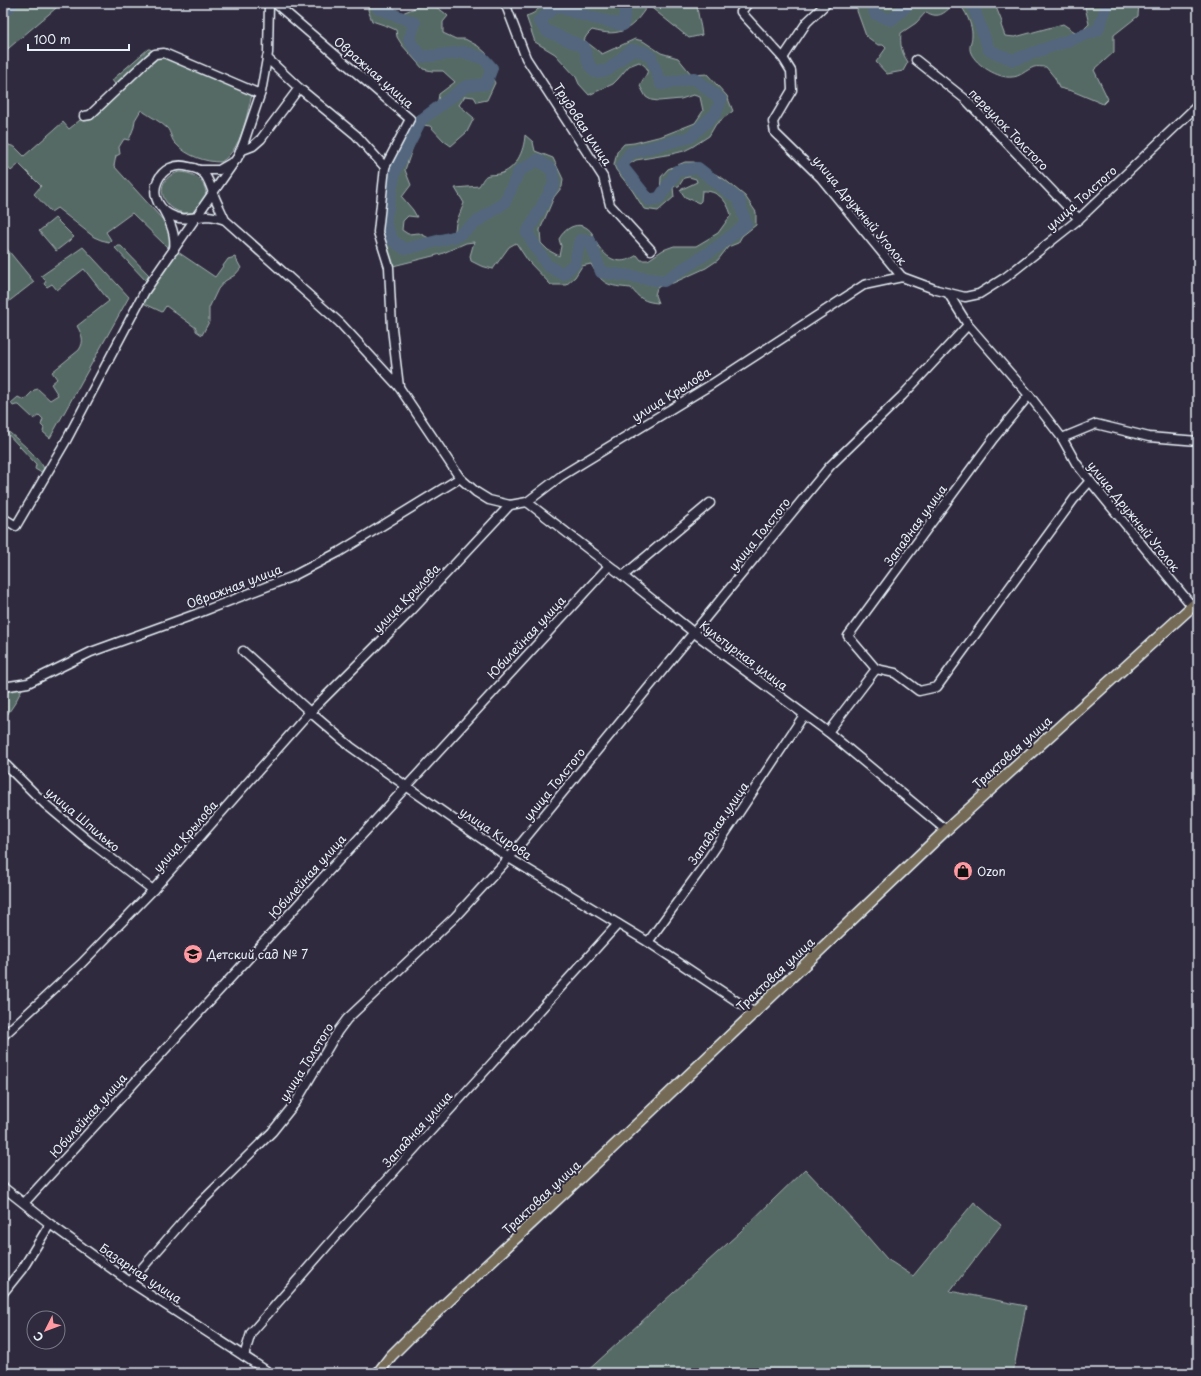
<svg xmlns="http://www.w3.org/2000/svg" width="1201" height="1376" font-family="'Playpen Sans',sans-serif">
  <rect width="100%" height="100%" fill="#2f2a3d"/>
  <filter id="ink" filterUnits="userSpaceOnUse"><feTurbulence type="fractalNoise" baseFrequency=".025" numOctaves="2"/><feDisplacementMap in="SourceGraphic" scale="8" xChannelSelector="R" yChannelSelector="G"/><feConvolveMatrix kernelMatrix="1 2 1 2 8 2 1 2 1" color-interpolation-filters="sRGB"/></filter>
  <g filter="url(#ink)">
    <g fill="#576b65" stroke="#a0aeae">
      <polygon points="3,3 62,3 3,53"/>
      <path d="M369 3H384L402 13C408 11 414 8 420 6 430 2 441 9 448 16L443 22V33L456 39H465L478 46 486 53 492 62 488 69 495 83 487 100 477 102 474 97 465 96 459 105 474 118 467 132 451 146 444 141 430 126 423 125 418 132 405 170 411 185 402 197 413 210 417 217 408 216 403 221 402 230 408 234 419 233 431 239 446 236 455 230 456 223 464 203 455 188 479 186C481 183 484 177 486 176 489 174 495 175 499 174 516 170 524 151 525 135L533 142 535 151 553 158 563 179 562 187 554 197 540 230 541 243 548 250 559 256 561 246 559 239C566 226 582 219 592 233 595 238 596 243 599 247 610 262 622 265 637 255L641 260H648L663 250 674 246H696L718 233 731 215C727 200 717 190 702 191L701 201 699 203 685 197 680 190 697 182 696 179 689 177 684 178 679 186 673 187 674 197 658 211 644 209 632 190 616 170 614 165 617 152 624 144 634 143 662 136 695 123 703 111 700 97 693 95 681 99 659 101 651 100 646 97 640 86C644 74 655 71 639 62L629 66 618 79 613 84 589 95 579 84 576 77 555 54 535 42 526 16C533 14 539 11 541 3H589L596 6 608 5 609 3H697C697 14 701 24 702 35L689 38 648 5C632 29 622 38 592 30L587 35 584 40 602 54 635 39 643 41 661 53 678 58 692 75 707 74 727 96 733 111 716 124 709 136 692 147 684 151 672 154 636 160 626 166C634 177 641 188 654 195L660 193 661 177 668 169 685 162H694L724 179 745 196 756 212V225L742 236 738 243 728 247 718 260 706 268 673 283 662 285 657 288 655 295 658 303C644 302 639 298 631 288 608 286 602 285 591 264L582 266 575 277 566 285H551L528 261 516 243 509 247 493 269 481 266 471 261 470 256 474 242 466 243 441 254 389 267 378 235 385 167 410 119 430 110 438 100 439 94 455 82 443 71H432L423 69 402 45 397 37 396 30 387 26 372 21 368 10Z"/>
      <path d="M858 3H955C945 12 940 20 926 12L916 23 901 33C900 44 901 52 908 62L903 71 887 74 876 62 886 48 883 45H878L866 36 857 11Z"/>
      <path d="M958 3H992L996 7 1002 22 1001 25 1005 36 1015 37 1063 24 1075 32 1083 30 1089 24 1084 3H1139L1138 16 1114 35V52L1094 70 1108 99 1103 104 1072 91 1059 88 1055 78 1046 67C1042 67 1037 66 1034 67 1026 70 1020 77 1012 77 999 79 976 65 971 53 968 47 972 41 972 36 973 26 965 9 958 3Z"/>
      <polygon points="148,49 150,49 155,53 117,87 112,80"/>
      <path d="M163 55 252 95C246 117 242 149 221 162 205 162 187 156 176 144 171 140 171 132 167 128 160 121 149 116 141 110L135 120 134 127 129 140 124 139 119 147 120 154 116 156 114 166 164 221C170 230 172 237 168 248L132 213 106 232 111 240 109 242 101 240 94 237 57 208 51 212 34 194 41 186 19 164 11 171 3 161V143L15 147 24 156 63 122 69 129 80 120H90L152 58Z"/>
      <path d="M179 172C193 172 206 180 206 195L195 212C167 220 146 181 179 172Z"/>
      <polygon points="55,218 74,237 56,251 39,231"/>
      <polygon points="3,244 34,282 3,306"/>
      <polygon points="118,246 121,246 149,275 146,281 115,248"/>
      <path d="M83 247 129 297 50 438 43 432 44 428 41 425 43 419 39 415 34 419 19 405H16L13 406 11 403 18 397 24 400 34 390 38 389 50 400 58 395 51 384 57 379 52 372 79 350C85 341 82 335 77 326L109 301 84 269 57 290 52 284 47 287 44 284 46 281 41 276Z"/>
      <polygon points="178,252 215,277 228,259 235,257 241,268 235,275 225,281 218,289 209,308 209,322 202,335 196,331 196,328 166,306 162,312 143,303 149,292"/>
      <path d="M3 427C12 435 41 458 44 469L42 471 40 472 35 469 36 464 3 429Z"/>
      <polygon points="23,687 15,703 3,721 3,691"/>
      <polygon points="805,1169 854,1221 887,1259 913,1276 974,1202 1001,1225 950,1291 1026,1306 1013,1373 585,1373 739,1233"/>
    </g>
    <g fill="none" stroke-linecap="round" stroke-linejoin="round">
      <g stroke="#52667e" stroke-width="12">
        <polyline points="379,3 378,8 415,23 409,40 421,57 464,52 484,59 492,68 486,84 466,86 421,120 395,171 385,223 393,241 405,249 457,236 505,202 519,171 538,160 552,170 554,184 527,233 547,265 563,274 575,263 580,240 590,241 601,272 664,281 717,247 746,224 739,200 698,168 677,171 659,198 649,200 622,166 630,153 690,137 716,113 721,100 694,78 661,84 651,57 644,52 631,50 608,70 595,72 589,65 584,47 547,31 539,21 556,6 589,17 623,25 626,3"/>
        <polyline points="873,3 875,14 891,20 910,3"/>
        <polyline points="972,3 989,50 1013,60 1098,30 1108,3"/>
        <polyline points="3,13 13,3"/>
      </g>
      <g stroke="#e8f1f8" stroke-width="11">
        <g id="minor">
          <polyline points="275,3 410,119 385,167 378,232 389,267 392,328 399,387"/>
          <polyline points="505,3 526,58 603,177 610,205 651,250"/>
          <polyline points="748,3 741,12 783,58 791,71 792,90 773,122 775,133 821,178 902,277"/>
          <polyline points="267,58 299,88 356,135 385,167"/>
          <polyline points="783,58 807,22 827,3"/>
          <polyline points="916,60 965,99 1079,219"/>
          <polyline points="84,116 90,115 148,60 155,54 164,53 260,94"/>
          <polyline points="240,151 253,146 261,139 299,88"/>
          <polyline points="237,159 244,142 261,92 268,53 269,3"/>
          <polyline points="200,170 219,170 231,163"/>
          <path d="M164 211C171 224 176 235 174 250"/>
          <path d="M225 220C222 213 218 205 215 198 212 191 210 182 205 175 201 170 196 168 189 167 160 158 141 197 169 214 182 222 193 217 207 216 214 216 219 218 225 220L340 323 399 387 460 478 476 492 489 500 510 505"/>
          <polyline points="902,277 937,290 965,297 979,294 1006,277 1079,219 1198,105"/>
          <polyline points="968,325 1029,395 1062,438 1076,463 1090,481 1192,606"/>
          <polyline points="1062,438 1096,424 1149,437 1198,441"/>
          <polyline points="527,502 623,576 693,632 828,732 946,830"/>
          <polyline points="3,518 16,526 67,439 145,291 239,155"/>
          <polyline points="623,576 710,503"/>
          <polyline points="243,651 310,712 351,747 406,786 509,858 648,942 753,1012"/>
          <polyline points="876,669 895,673 919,691 937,687 1074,499 1090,481"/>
          <polyline points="3,687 28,683 91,652 196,614 291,577 339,552 460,478"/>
          <polyline points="828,732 876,669 848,636 993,439 1029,395"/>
          <polyline points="3,762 45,804 90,842 153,890"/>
          <polyline points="648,942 702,868 804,715"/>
          <polyline points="3,1036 81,964 153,890 310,712 412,610 510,505 527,502 561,476 712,384 864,285 902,277"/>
          <polyline points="3,1187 50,1224 130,1282 270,1373"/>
          <polyline points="24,1203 609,566"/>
          <polyline points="130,1282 191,1212 272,1132 296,1102 338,1031 347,1019 455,917 509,858 830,466 902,396 968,325 948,293"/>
          <polyline points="3,1293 23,1268 50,1224"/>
          <polyline points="244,1356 251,1333 342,1229 618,924"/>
        </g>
      </g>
      <g stroke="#e8f1f8" stroke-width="13">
        <polyline id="major" points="378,1373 391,1356 410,1337 611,1149 946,830 1198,601"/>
      </g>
      <use href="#minor" stroke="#2f2a3d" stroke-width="8"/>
      <use href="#major" stroke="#746b55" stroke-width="10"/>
    </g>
  </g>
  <defs>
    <g id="shop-disc" transform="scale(1)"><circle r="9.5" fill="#ff9aa2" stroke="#2f2a3d"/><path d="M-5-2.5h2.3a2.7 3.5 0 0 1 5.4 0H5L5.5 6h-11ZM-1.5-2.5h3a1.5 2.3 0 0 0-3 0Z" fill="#111"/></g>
    <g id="school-disc" transform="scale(1)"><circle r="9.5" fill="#ff9aa2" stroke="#2f2a3d"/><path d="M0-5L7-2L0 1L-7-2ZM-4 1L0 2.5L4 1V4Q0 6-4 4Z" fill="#111"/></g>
  </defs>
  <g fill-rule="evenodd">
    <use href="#shop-disc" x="963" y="871"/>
    <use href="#school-disc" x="193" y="954"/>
  </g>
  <g text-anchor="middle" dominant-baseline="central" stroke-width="4" stroke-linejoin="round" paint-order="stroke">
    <g font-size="12" fill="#e8f1f8" stroke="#2f2a3d">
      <text transform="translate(374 72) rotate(41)">Овражная улица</text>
      <text transform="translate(583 124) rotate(57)">Трудовая улица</text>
      <text transform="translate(1009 129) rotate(46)">переулок Толстого</text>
      <text transform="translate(1081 198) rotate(-42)">улица Толстого</text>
      <text transform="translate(860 210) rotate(50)">улица Дружный Уголок</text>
      <text transform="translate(671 394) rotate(-32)">улица Крылова</text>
      <text transform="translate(1134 516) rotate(51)">улица Дружный Уголок</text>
      <text transform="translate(915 525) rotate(-54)">Западная улица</text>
      <text transform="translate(759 534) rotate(-51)">улица Толстого</text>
      <text transform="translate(234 586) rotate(-21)">Овражная улица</text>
      <text transform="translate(406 598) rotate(-46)">улица Крылова</text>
      <text transform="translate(526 637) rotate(-47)">Юбилейная улица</text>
      <text transform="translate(744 655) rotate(37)">Культурная улица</text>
      <text transform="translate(1012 752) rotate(-42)">Трактовая улица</text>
      <text transform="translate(554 784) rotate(-51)">улица Толстого</text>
      <text transform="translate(83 819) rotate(40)">улица Шпилько</text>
      <text transform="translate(718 823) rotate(-56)">Западная улица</text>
      <text transform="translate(496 833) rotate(34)">улица Кирова</text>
      <text transform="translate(185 836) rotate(-49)">улица Крылова</text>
      <text transform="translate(307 876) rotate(-48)">Юбилейная улица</text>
      <text transform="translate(775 974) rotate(-43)">Трактовая улица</text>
      <text transform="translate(306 1062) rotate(-58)">улица Толстого</text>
      <text transform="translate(88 1115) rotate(-48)">Юбилейная улица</text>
      <text transform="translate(417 1129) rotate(-48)">Западная улица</text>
      <text transform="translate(541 1197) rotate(-43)">Трактовая улица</text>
      <text transform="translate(141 1273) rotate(34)">Базарная улица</text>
    </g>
    <g font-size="12" fill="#e8f1f8" stroke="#2f2a3d" text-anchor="start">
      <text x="977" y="871">Ozon</text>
      <text x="207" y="954">Детский сад № 7</text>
    </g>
  </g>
  <rect width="1201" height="1376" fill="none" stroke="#2f2a3d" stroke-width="16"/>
  <rect x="8" y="8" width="1185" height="1360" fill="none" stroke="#e8f1f8" stroke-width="1.5" filter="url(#ink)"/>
  <g transform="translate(46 1330) rotate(228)"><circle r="19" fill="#2f2a3d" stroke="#797a88"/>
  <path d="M0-3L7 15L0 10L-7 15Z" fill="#ff9aa2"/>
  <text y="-6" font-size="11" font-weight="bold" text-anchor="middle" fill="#e8f1f8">С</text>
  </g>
  <path d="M28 44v6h101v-6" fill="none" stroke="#e8f1f8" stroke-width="2"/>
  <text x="34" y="44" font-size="12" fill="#e8f1f8" stroke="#2f2a3d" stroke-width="3" paint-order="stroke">100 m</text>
</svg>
